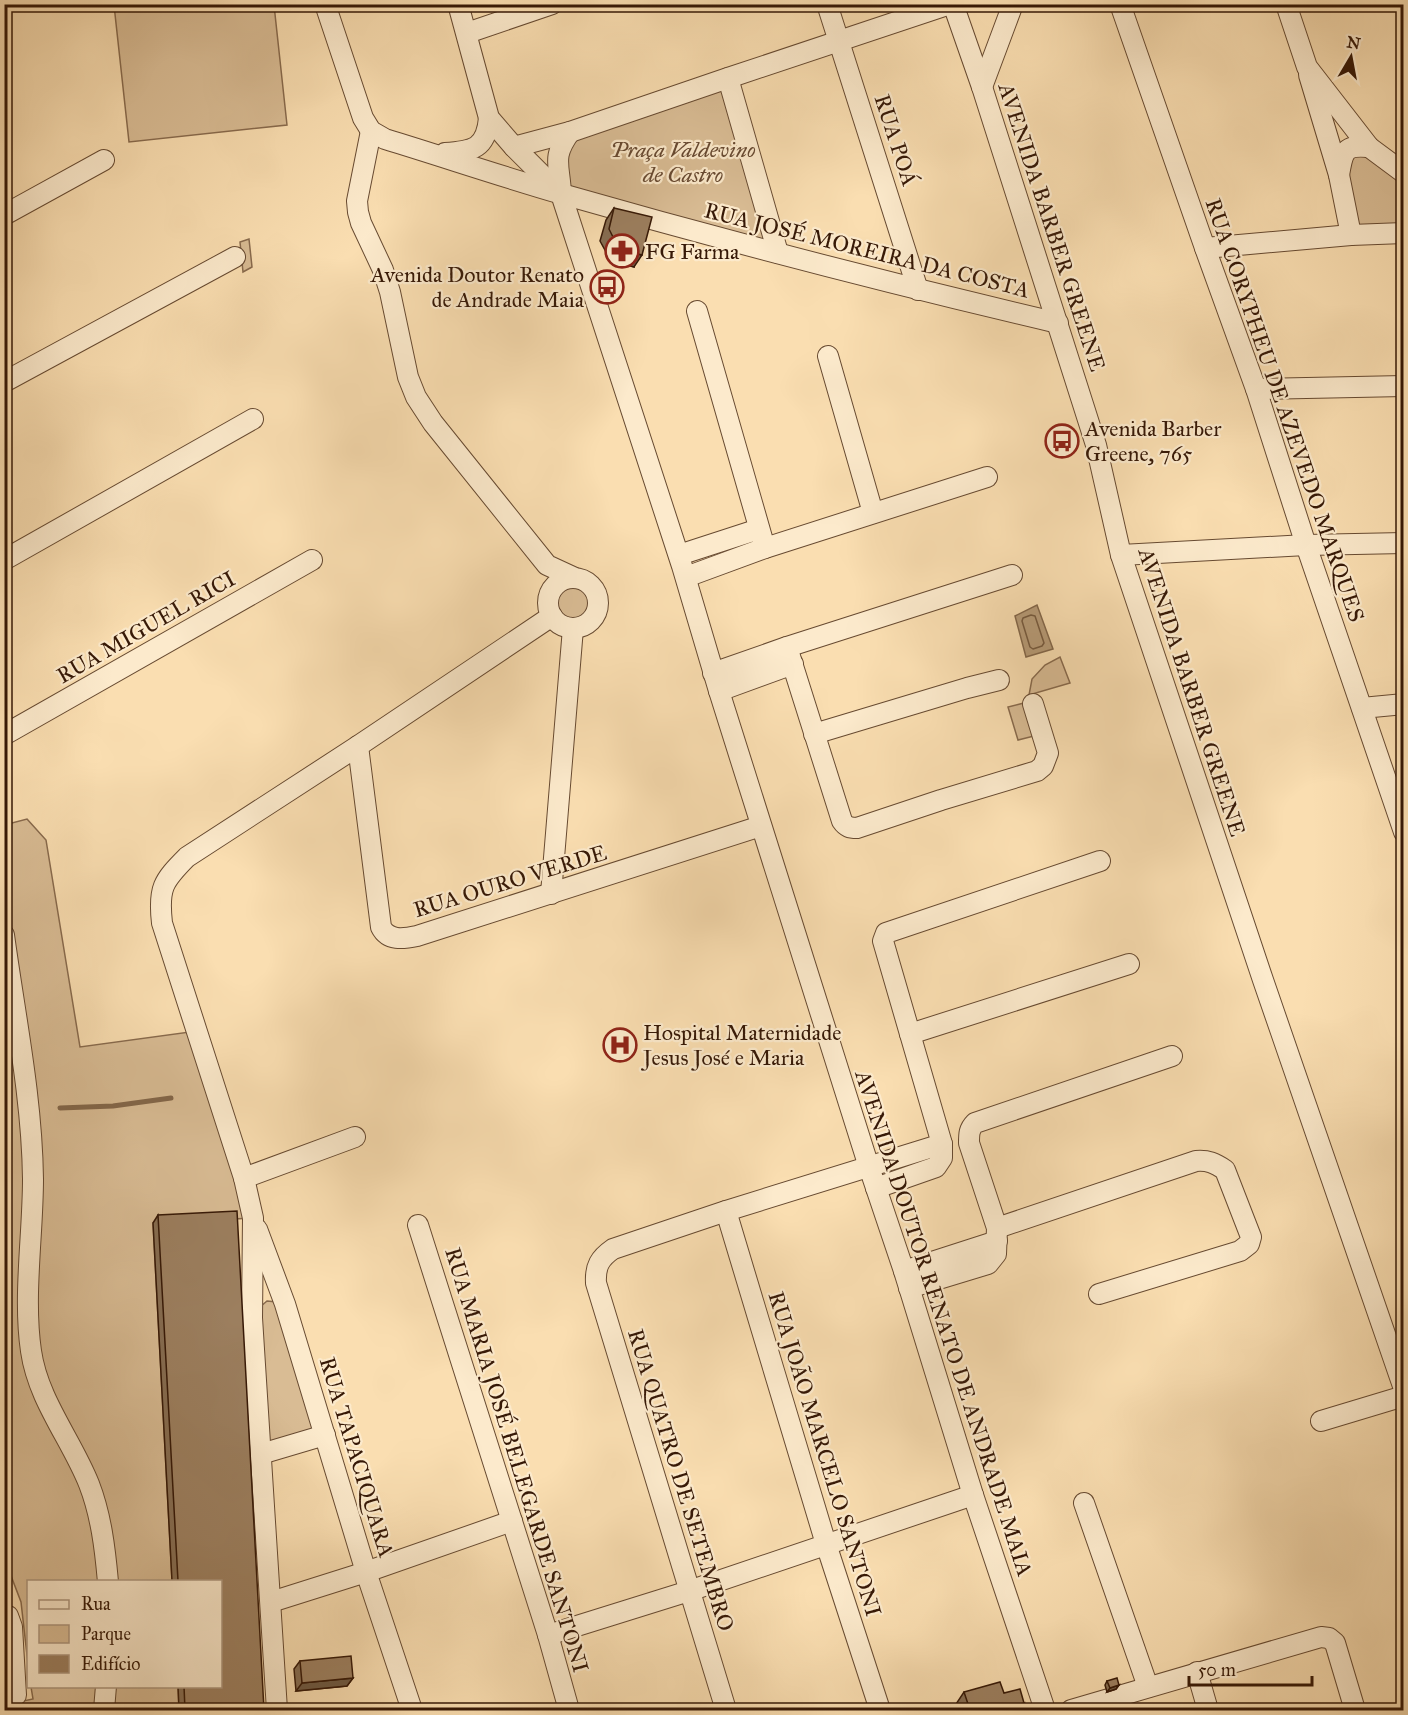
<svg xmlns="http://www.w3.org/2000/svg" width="1408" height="1715" font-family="'IM FELL Great Primer',serif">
  <rect width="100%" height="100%" fill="#fadeb1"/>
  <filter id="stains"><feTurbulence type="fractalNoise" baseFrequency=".00333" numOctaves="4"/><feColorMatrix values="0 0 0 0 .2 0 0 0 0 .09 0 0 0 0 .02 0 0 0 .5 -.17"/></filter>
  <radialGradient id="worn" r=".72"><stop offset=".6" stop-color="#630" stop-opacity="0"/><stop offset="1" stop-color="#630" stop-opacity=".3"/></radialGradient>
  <g fill="#d9bc94" stroke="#886a4d" stroke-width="1.5">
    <polygon points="114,5 274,5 287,125 129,142"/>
    <polygon points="724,85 767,246 567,192 563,166 571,138"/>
    <polygon points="1360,152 1403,184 1403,225 1357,225 1345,158"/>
    <polygon points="249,239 252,267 243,272 240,242"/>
    <circle cx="573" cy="602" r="22"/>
    <polygon points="1060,657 1070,683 1029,695 1032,679 1045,665"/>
    <polygon points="1024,703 1034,736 1018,740 1008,707"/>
    <polygon points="27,819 46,840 80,1047 197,1031 253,1218 153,1223 172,1581 28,1582 28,1664 21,1602 5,1560 4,825"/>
    <polygon points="267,1301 277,1302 319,1432 269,1446 260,1307"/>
    <polygon points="178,1686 179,1710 5,1710 4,1705 33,1699 31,1687"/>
  </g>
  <polygon fill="#b79b77" stroke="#83674a" stroke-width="1.5" points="1037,605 1053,649 1026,657 1015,616"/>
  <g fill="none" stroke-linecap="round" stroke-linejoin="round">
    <polygon stroke="#765a3e" stroke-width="1.5" points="1031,615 1035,616 1044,643 1042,646 1033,649 1030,647 1022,621 1023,618"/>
    <polyline stroke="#83674a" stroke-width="5" points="60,1108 113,1106 171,1098"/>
    <g stroke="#674a31" stroke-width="22">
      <g id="minor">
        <path d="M325 4 363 118 371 131 385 139C444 157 503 177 562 194 726 241 892 284 1058 323"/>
        <polyline points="458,4 489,118 514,147 559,192"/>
        <polyline points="827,4 918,290"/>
        <polyline points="953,4 982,87 1096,445 1121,555 1263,980 1404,1389"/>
        <polyline points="1120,4 1205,248 1256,389 1306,545 1404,832"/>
        <polyline points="1286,4 1307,67 1369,147 1404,173"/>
        <polyline points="467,33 552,4"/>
        <polyline points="1309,75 1339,175 1351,235"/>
        <polyline points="728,78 778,253"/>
        <polyline points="982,87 1013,4"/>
        <polyline points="371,131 357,201 358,212 361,223 383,270 390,292 408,377 416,397 433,423 547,565 573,577"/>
        <path d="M570 132C551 158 560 165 561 194L682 566 719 691 869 1167 904 1271 973 1495 1045 1710"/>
        <polyline points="514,147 570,132 728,78 950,4"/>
        <path d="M445 153C473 151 486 149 489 118"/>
        <path d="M1339 175C1343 151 1344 145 1369 147"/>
        <polyline points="4,215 104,160"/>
        <polyline points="1205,248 1351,235 1404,233"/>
        <polyline points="697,311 765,548"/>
        <polyline points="828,356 873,513"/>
        <polyline points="4,382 235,257"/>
        <polyline points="1256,389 1404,386"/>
        <polyline points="679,555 759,529"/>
        <polyline points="1121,555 1306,545 1404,543"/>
        <polyline points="4,560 253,419"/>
        <polyline points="686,577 765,548 987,477"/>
        <circle cx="573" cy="603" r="25"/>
        <path d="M787 647 842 821C846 827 850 828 857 828L941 800 1037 771 1043 766 1048 753 1033 704"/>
        <polyline points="713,673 787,647 1012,575"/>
        <polyline points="719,691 793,664"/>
        <polyline points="1362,708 1404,704"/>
        <polyline points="814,734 967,688 999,680"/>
        <polyline points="4,735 312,560"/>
        <path d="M358 746 381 927C388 941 403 939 417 936L761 826"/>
        <polyline points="551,894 573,628"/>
        <path d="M4 935C15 1016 32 1097 33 1179 33 1234 23 1297 31 1351 38 1400 71 1439 89 1484 101 1515 105 1548 108 1582"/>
        <polyline points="910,1034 1129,964"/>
        <polyline points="244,1178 355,1137"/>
        <polyline points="876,1188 936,1167 942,1158 942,1144 883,941 886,933 1100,861"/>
        <polyline points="726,1211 826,1544 880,1710"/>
        <polyline points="418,1225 548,1635 569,1710"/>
        <path d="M997 1228 1196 1161C1208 1160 1215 1163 1225 1170L1251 1237 1249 1244 1240 1251 1099 1294"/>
        <polyline points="257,1229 285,1304 366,1572 412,1710"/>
        <polyline points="904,1271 997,1241"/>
        <path d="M909 1288 988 1264 996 1254 997 1228 969 1143C969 1134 969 1129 975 1123L1172 1056"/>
        <polyline points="1321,1421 1404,1396"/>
        <polyline points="261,1454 325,1435"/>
        <polyline points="1084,1503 1148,1687"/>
        <polyline points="271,1602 366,1572 512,1521"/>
        <polyline points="4,1615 8,1616 12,1627 16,1695"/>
        <polyline points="548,1635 689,1591 973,1495"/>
        <polyline points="1197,1672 1208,1710"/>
        <polyline points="104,1710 106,1686"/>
        <path d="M277 1710 252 1318 253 1218 244 1178 162 923C158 888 163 881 187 857L358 746 552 616"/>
        <path d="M726 1710 596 1283C595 1266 600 1258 613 1249L726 1211 942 1144"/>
        <polyline points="1071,1710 1321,1637 1329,1638 1335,1643 1355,1710"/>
      </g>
    </g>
    <use href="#minor" stroke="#fceacc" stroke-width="20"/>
  </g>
  <g fill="#866d52" stroke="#361806" stroke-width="1.5">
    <polygon points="614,208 634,267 611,261 600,241 606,220"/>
    <polygon points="158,1215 264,1710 179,1710 178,1686 220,1686 220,1581 172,1581 153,1223"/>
    <polygon points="300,1661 353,1678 347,1686 296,1691 294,1669"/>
    <polygon points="1107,1681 1119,1685 1116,1689 1107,1692 1105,1685"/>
    <polygon points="964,1692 1004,1693 1019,1710 958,1710 956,1704"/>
  </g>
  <g fill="#6d5942" stroke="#361806" stroke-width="1.5">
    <polygon points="619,249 642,255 634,267 611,261"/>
    <polygon points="353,1678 347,1686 296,1691 302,1683"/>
    <polygon points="1119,1685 1116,1689 1107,1692 1110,1688"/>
    <polygon points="1024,1703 1019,1710 1005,1710 1006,1708"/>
  </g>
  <g fill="#9c7f5f" stroke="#361806" stroke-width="1.5">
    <polygon points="614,208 652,217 642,255 619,249 609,229"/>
    <polygon points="237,1211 264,1710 185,1710 184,1686 220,1686 220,1581 178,1581 158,1215"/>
    <polygon points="351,1656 353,1678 302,1683 300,1661"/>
    <polygon points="1117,1678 1119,1685 1110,1688 1107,1681"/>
    <polygon points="1000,1682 1004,1693 1020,1689 1024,1703 1006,1708 1007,1710 970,1710 964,1692"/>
  </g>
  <defs>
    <g id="pharmacy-ring" transform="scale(1.725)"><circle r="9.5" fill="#fceacc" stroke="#8f2418" stroke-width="1.5"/><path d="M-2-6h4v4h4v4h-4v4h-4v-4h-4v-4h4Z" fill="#8f2418"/></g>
    <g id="bus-ring" transform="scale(1.725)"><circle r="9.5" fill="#fceacc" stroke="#8f2418" stroke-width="1.5"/><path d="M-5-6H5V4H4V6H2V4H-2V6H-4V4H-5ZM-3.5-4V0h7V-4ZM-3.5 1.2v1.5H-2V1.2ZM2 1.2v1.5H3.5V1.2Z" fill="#8f2418"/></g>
    <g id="hospital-ring" transform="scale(1.725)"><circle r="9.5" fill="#fceacc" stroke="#8f2418" stroke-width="1.5"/><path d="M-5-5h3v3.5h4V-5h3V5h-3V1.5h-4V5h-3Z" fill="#8f2418"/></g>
  </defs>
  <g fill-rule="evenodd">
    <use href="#pharmacy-ring" x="622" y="251"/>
    <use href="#bus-ring" x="607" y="287"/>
    <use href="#bus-ring" x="1062" y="441"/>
    <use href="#hospital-ring" x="620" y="1045"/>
  </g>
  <g text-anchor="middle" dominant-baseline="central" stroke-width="4.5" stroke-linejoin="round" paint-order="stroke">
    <g font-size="22" fill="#361806" stroke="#fceacc">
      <text transform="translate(896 140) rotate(72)">RUA POÁ</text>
      <text transform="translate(1052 227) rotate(72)">AVENIDA BARBER GREENE</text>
      <text transform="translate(867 250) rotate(14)">RUA JOSÉ MOREIRA DA COSTA</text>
      <text transform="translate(1285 410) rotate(71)">RUA CORYPHEU DE AZEVEDO MARQUES</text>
      <text transform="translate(146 627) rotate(-30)">RUA MIGUEL RICI</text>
      <text transform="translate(1192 692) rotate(72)">AVENIDA BARBER GREENE</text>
      <text transform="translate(510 881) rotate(-17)">RUA OURO VERDE</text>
      <text transform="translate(944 1323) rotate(72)">AVENIDA DOUTOR RENATO DE ANDRADE MAIA</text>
      <text transform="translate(825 1454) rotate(73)">RUA JOÃO MARCELO SANTONI</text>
      <text transform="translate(357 1457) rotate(73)">RUA TAPACIQUARA</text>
      <text transform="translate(517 1460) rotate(73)">RUA MARIA JOSÉ BELEGARDE SANTONI</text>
      <text transform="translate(681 1480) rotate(73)">RUA QUATRO DE SETEMBRO</text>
    </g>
    <g font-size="22" font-style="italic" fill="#674931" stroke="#fceacc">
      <text x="683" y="149">Praça Valdevino<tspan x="683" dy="25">de Castro</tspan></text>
    </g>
    <g font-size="22" fill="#361806" stroke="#fceacc" text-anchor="start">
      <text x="645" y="251">FG Farma</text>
      <text x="584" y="274" text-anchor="end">Avenida Doutor Renato<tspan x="584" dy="25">de Andrade Maia</tspan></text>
      <text x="1085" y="428">Avenida Barber<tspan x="1085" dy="25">Greene, 765</tspan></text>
      <text x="643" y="1032">Hospital Maternidade<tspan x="643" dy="25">Jesus José e Maria</tspan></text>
    </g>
  </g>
  <rect width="1408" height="1715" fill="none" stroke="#fadeb1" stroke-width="24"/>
  <rect x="6" y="6" width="1396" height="1703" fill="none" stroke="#361806" stroke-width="3"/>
  <rect x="12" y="12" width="1384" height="1691" fill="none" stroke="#361806" stroke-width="1.5"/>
  <rect x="27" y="1580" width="195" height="108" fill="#fceacc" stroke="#ad967d" stroke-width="1.5"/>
  <rect x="39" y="1600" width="30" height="9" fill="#fceacc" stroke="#ad967d" stroke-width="1.5"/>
  <text x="81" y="1610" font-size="18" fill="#361806">Rua</text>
  <rect x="39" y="1625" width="30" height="18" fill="#d9bc94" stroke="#ad967d" stroke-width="1.5"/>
  <text x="81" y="1640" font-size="18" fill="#361806">Parque</text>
  <rect x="39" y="1655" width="30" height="18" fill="#9c7f5f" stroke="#ad967d" stroke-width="1.5"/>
  <text x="81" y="1670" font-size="18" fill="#361806">Edifício</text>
  <g transform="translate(1351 57) rotate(10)" stroke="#fceacc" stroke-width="4.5" paint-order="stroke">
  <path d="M0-4.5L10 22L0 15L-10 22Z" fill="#361806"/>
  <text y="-9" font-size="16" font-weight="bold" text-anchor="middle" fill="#361806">N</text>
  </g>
  <path d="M1189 1676v9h123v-9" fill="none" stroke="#361806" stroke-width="3"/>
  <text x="1198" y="1676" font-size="18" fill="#361806" stroke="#fceacc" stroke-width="4.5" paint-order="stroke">50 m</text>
  <rect width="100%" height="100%" filter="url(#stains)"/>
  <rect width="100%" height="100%" fill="url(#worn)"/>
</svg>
